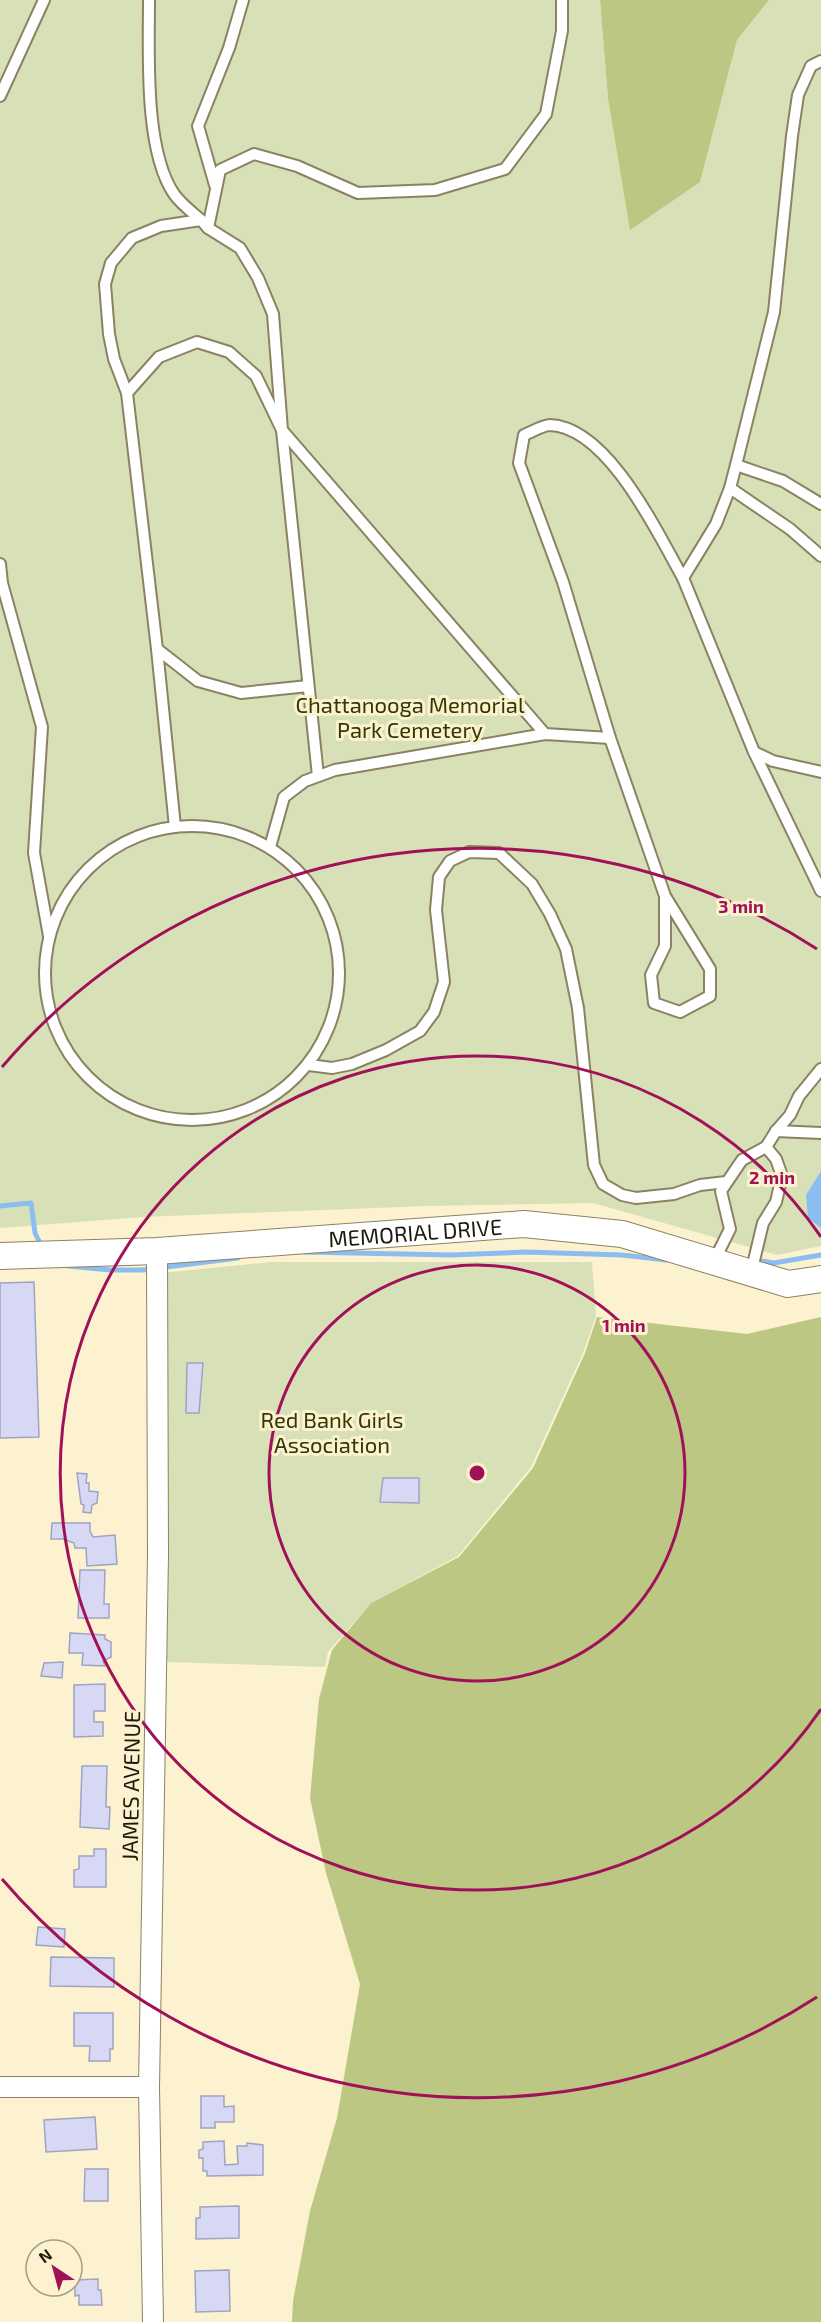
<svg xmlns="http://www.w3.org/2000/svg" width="821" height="2322" font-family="'Exo 2',sans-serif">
  <rect width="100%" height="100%" fill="#fcf2cf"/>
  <g fill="#d8e0b7">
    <polygon points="0,0 600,0 608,98 700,182 737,40 769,0 821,0 821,1246 777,1255 593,1203 425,1206 142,1217 0,1228"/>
    <polygon points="271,1262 592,1262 596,1316 583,1353 531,1467 458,1556 371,1603 328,1652 325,1667 168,1662 162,1652 162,1273"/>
  </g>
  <g fill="#bbc783">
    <polygon points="600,0 769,0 737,40 700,182 630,230 608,98"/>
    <polygon points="597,1317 747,1334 821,1317 821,2322 292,2322 293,2301 310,2211 337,2118 360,1984 326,1873 310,1798 319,1699 332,1650 371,1603 459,1557 533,1468 585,1353"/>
  </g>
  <polygon fill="#8cbdf1" points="821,1171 821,1228 808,1218 806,1195"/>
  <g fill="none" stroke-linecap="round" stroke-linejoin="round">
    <g stroke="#8cbdf1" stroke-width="5">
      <polyline points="0,1206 31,1203 35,1233 42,1247"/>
      <polyline points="304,1252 451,1255 526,1252 622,1255 666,1260"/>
      <polyline points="755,1260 774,1263 821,1255"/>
      <polyline points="68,1266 110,1270 143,1270 238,1258"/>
    </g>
  </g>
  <g fill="#d7d9f4" stroke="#a0a3c3" stroke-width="1.5">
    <polygon points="34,1282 39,1437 0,1438 0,1283"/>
    <polygon points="187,1363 203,1363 199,1413 186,1413"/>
    <polygon points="77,1473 87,1474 86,1483 89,1483 89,1491 98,1492 97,1503 92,1505 91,1513 83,1512 84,1505 81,1504"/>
    <polygon points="383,1478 419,1478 419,1503 380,1502"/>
    <polygon points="52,1523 90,1523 90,1531 93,1537 115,1535 117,1564 87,1566 86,1548 75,1548 74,1543 63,1539 51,1539"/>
    <polygon points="80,1570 105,1570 104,1604 109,1604 109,1618 78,1618"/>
    <polygon points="70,1633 105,1635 105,1639 111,1642 111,1657 103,1661 105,1666 82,1665 83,1653 69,1653"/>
    <polygon points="63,1662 62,1678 41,1676 44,1663"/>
    <polygon points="105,1684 105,1711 94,1711 94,1722 103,1722 103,1736 74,1737 74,1685"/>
    <polygon points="82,1766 107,1766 106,1807 110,1807 109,1829 80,1827"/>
    <polygon points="94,1849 106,1849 106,1887 74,1887 74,1870 79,1869 79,1856 94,1856"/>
    <polygon points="38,1927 65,1929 64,1947 36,1945"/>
    <polygon points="51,1957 114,1958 114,1987 50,1986"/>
    <polygon points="74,2013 113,2013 113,2049 110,2049 110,2061 89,2061 90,2046 74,2046"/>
    <polygon points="201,2096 224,2096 224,2107 234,2106 234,2122 215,2122 215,2128 201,2128"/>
    <polygon points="95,2117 97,2149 46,2152 44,2120"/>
    <polygon points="224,2141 225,2165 238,2164 237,2146 247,2146 247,2143 263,2145 263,2175 207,2176 207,2171 203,2171 203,2158 199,2158 199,2150 203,2149 203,2142"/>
    <polygon points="85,2169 108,2169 108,2201 84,2201"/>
    <polygon points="239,2206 239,2238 196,2239 196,2218 200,2218 200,2207"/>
    <polygon points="229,2270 230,2311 196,2312 195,2271"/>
    <polygon points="98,2279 98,2290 101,2290 102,2305 79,2305 79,2295 75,2296 75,2280"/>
  </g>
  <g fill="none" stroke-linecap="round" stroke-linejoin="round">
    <g stroke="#8c8263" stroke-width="14">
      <g id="service">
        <path d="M149 0C149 53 144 150 174 194 181 204 192 212 201 220"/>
        <polyline points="821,61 811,66 798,95 792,136 774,312 736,465 730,488 716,524 683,578 754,752 821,891"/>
        <polyline points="0,96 44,0"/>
        <polyline points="215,185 198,126 229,48 243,0"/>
        <polyline points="208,228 220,170 254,154 297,166 358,193 435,190 505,169 546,114 562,31 562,0"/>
        <polyline points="127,393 114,359 109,334 105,284 111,263 132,238 161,226 201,220 208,228 240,248 258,278 273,314 282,430 318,776"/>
        <polyline points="736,465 783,481 821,504"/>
        <polyline points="730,488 790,529 821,556"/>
        <polyline points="0,564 2,583 42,727 34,853 49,936"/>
        <polyline points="157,649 198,681 241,693 308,686"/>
        <polyline points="754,752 773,761 821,772"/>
        <circle cx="192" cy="973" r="147"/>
        <polyline points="175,827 157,649 127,393 159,357 197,342 229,352 256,376 282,430 545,734"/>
        <polyline points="270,847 284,797 305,781 335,770 545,734 610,738"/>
        <path d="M665 896V946L651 975 654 1003 680 1012 710 996V969L665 896 610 738 563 582 519 463 524 435C532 432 543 425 550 425 608 427 658 534 683 578"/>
        <polyline points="309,1065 332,1068 352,1064 386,1050 420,1031 434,1012 444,982 436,910 439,877 450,861 469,852 499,853 532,884 550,914 566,949 578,1008 594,1165 603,1184 622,1195 636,1198 674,1194 700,1185 726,1182"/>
        <polyline points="776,1131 821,1133"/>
        <polyline points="766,1147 776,1131 790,1115 799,1096 821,1069"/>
        <polyline points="714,1261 730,1229 721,1191 742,1160 766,1147 776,1159 782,1176 776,1202 763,1223 751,1273"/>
      </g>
    </g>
    <g stroke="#8c8263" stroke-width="22">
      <g id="minor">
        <polyline points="0,2087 149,2087"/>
        <polyline points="153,2322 149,2087 158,1555 157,1251"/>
      </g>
    </g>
    <g stroke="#8c8263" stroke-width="28">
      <g id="tertiary">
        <path id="s1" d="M0 1256 157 1251 524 1224 622 1234 788 1284 821 1279"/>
      </g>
    </g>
    <use href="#service" stroke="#fff" stroke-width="10"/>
    <use href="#minor" stroke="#fff" stroke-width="20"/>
    <use href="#tertiary" stroke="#fff" stroke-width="26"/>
  </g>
  <g fill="none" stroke="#a11158" stroke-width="3">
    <circle cx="477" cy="1473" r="208"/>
    <path d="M821 1709A417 417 0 1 1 821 1237"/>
    <path d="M817 1997A625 625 0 0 1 2 1879M2 1067A625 625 0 0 1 817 949"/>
  </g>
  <g text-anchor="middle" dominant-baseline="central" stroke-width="6" stroke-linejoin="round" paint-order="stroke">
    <g font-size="22" fill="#313802" stroke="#fcf2cf">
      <text x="410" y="704">Chattanooga Memorial<tspan x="410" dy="25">Park Cemetery</tspan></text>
      <text x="332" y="1419">Red Bank Girls<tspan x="332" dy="25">Association</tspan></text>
    </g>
    <g font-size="22" fill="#1d1a0d" stroke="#fcf2cf">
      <text stroke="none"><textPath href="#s1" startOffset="416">MEMORIAL DRIVE</textPath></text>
      <text transform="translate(130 1786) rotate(-89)">JAMES AVENUE</text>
    </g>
  </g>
  <circle cx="477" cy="1473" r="9" fill="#a11158" stroke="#fcf2cf" stroke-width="3"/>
  <g font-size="18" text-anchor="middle" font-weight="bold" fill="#a11158" stroke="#fcf2cf" stroke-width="6" stroke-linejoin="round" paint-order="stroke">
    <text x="741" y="913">3 min</text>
    <text x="772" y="1184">2 min</text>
    <text x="624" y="1332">1 min</text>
  </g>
  <g transform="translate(54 2268) rotate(324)"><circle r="28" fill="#fcf2cf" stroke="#a39c81" stroke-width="1.5"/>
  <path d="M0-4.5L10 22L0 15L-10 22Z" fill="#a11158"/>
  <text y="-9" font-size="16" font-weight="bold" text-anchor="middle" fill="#1d1a0d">N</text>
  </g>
</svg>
